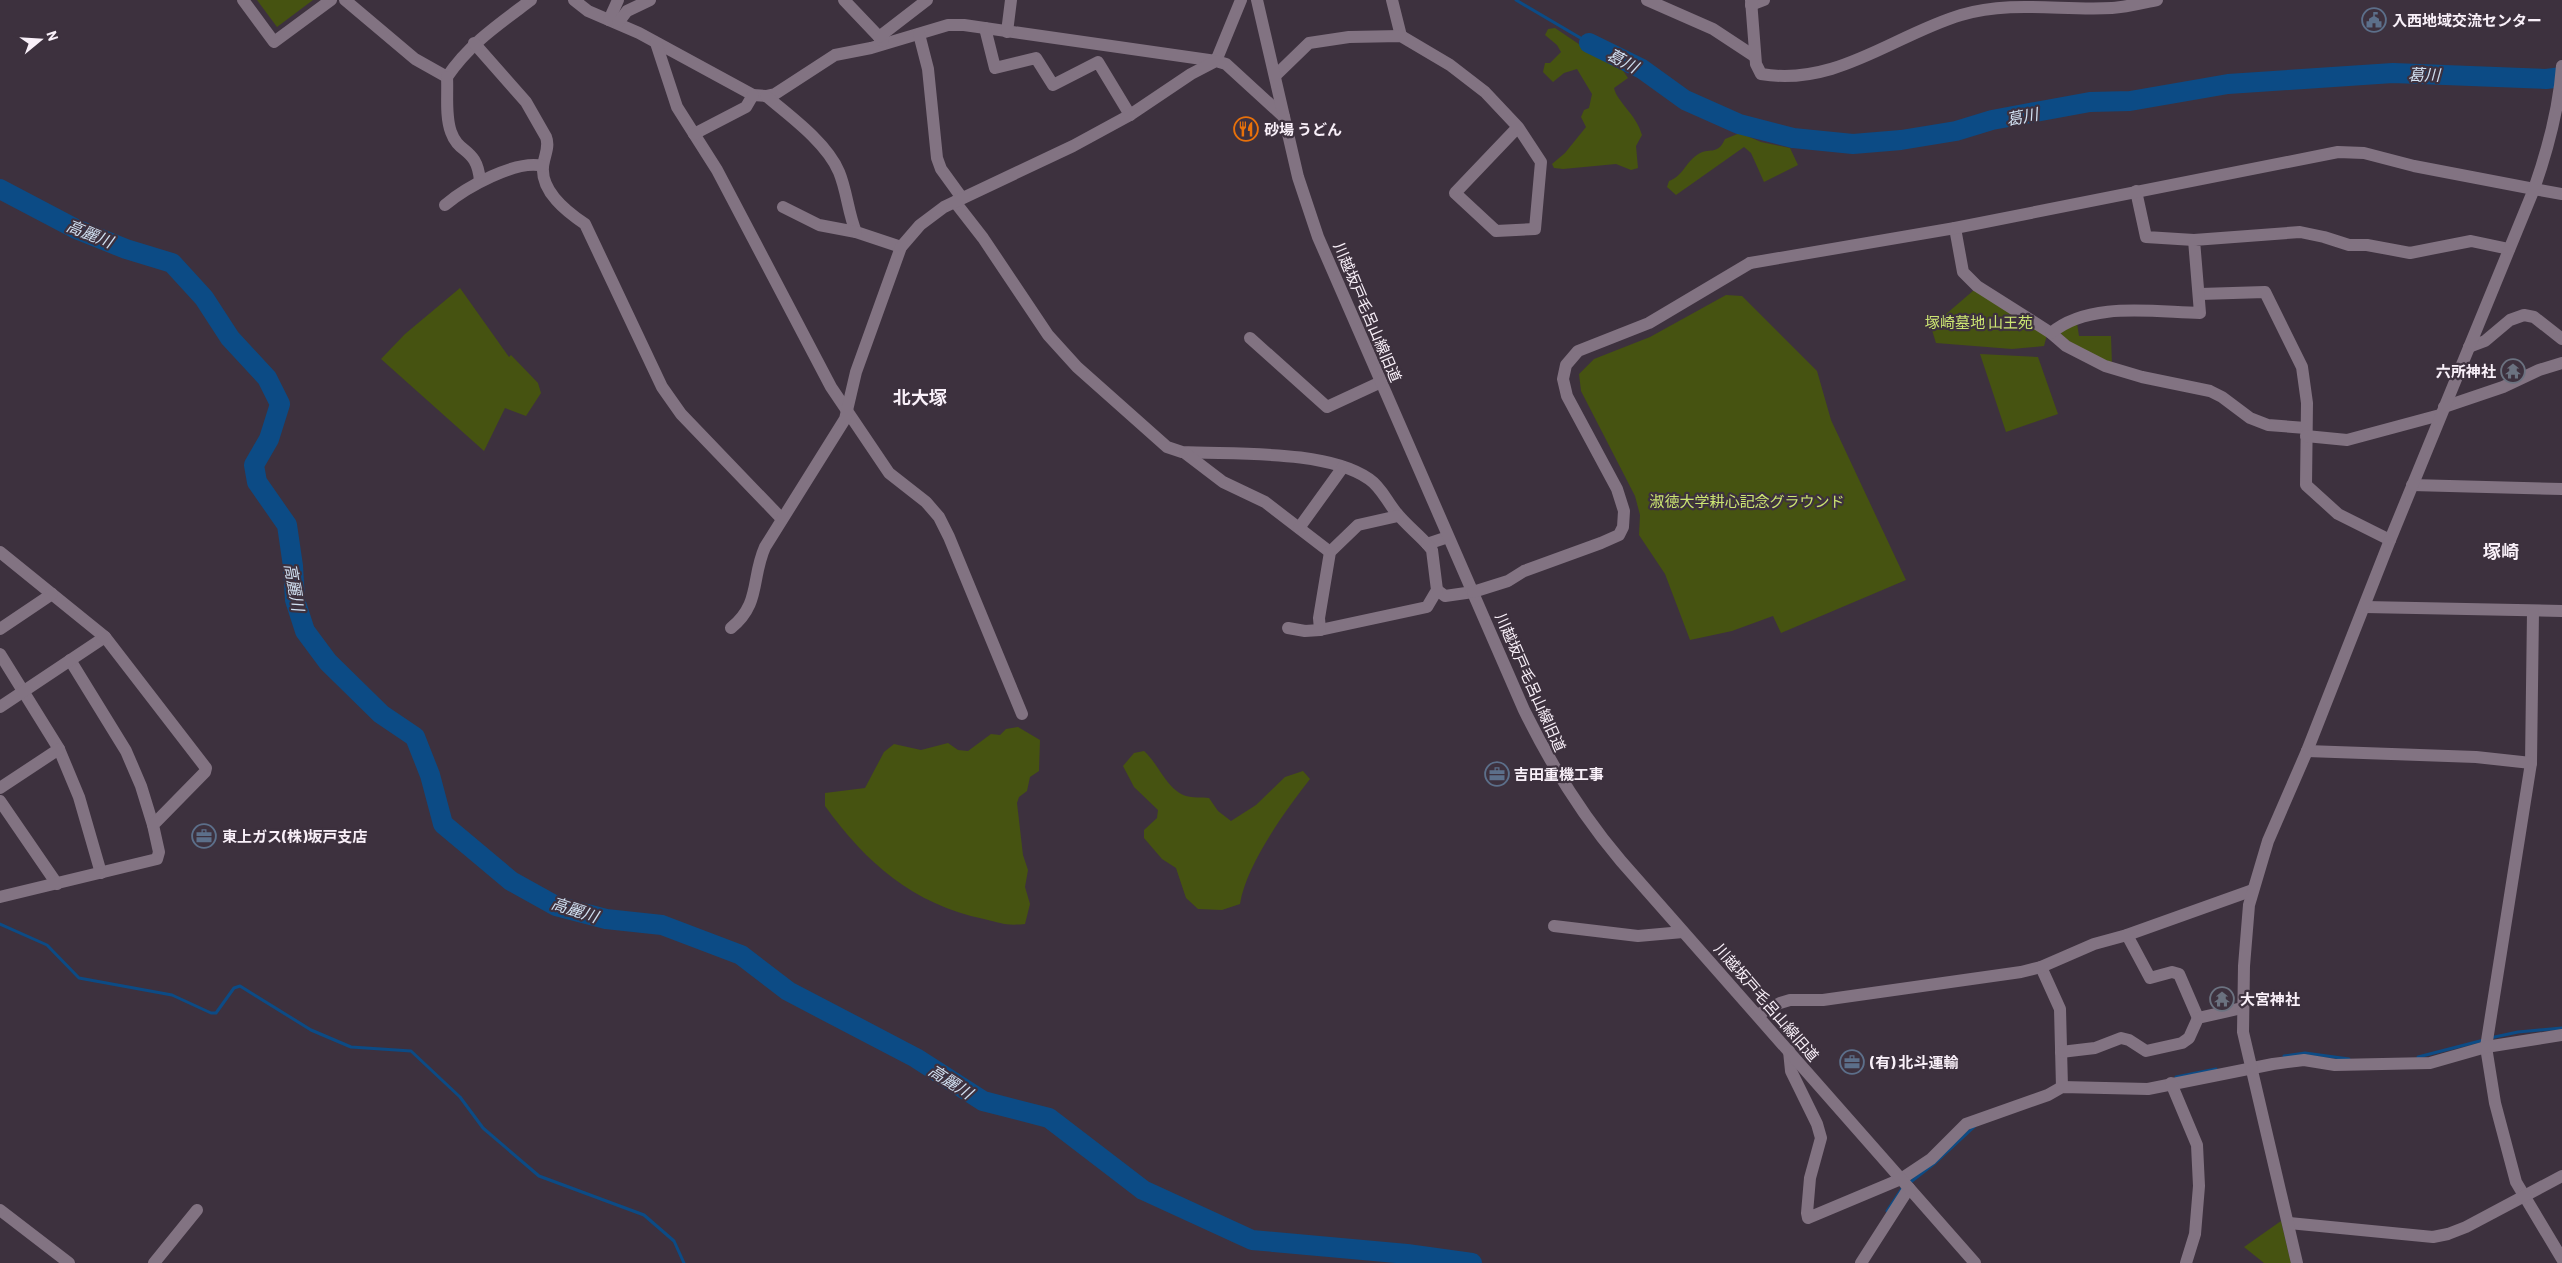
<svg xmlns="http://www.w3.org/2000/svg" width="2562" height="1263" font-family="Barlow,'Noto Sans JP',sans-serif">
  <rect width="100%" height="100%" fill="#3d313e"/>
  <g fill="#465311">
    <polygon points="257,0 313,0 277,27"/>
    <path d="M1555 28 1601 59 1619 65 1628 78 1614 88C1617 102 1636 114 1642 135L1636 146 1638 168 1631 170 1616 164 1563 169 1554 168 1552 164 1565 153 1586 127 1581 117 1584 110 1589 108 1592 94 1577 69 1564 73 1553 82 1543 72 1545 63H1550L1561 52 1557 45 1545 35 1548 29Z"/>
    <path d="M1740 133 1761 142 1790 148 1798 165 1764 182 1751 153 1744 147 1676 195 1667 187 1669 181C1683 176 1685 163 1697 155 1709 146 1717 157 1725 139Z"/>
    <polygon points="460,288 509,357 511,355 538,383 541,393 526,416 505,408 484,451 381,359 405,334"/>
    <polygon points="1974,290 2047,335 2044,346 2012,349 1936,343 1931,327"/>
    <polygon points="1726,295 1742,296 1817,371 1831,420 1906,580 1781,633 1773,616 1732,631 1690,640 1665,574 1639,535 1640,515 1635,496 1581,391 1579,374 1594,359 1650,337"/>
    <path d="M2077 323 2079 336H2111L2112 365C2093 357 2070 346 2058 330Z"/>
    <polygon points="1980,354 2038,357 2058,414 2006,432"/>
    <path d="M1018 727 1040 740 1039 771 1030 777 1027 791 1019 797 1017 803 1023 855 1028 870 1025 887 1030 904 1025 924C1005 926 1002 923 984 919 913 904 866 863 825 806V793L865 788 884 752 894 744 921 750 948 743 958 750 968 751 991 734 1000 735 1006 729Z"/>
    <path d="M1144 751C1158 763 1167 790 1186 796 1192 798 1202 797 1209 798L1218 811 1231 821 1256 805 1285 777 1303 771 1310 779C1285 811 1246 865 1240 904L1222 910 1198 909 1186 898 1176 868 1162 859 1144 838V830L1157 818 1158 810 1134 787 1123 766 1134 753Z"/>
    <polygon points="2281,1221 2291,1263 2264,1263 2244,1247"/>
  </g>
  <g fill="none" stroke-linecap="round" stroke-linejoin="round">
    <g stroke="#0c4b85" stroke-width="3">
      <polyline points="1516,0 1589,43"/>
      <polyline points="0,924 47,945 79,978 172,995 211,1013 216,1013 234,988 240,986 311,1030 351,1047 411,1051 460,1097 483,1128 539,1176 644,1215 674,1241 684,1263"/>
      <polyline points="2490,1038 2518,1032 2562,1028"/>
      <polyline points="2284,1056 2305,1053 2349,1059"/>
      <polyline points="2418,1057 2484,1040"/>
      <polyline points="2176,1077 2216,1069"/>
      <polyline points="1908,1184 1935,1163 1975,1126"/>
      <polyline points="1887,1211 1903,1187"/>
    </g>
    <g stroke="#0c4b85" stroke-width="20">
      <polyline points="1589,43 1642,69 1685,100 1739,124 1793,138 1853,144 1901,140 1956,131 1992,120 2090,102 2130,101 2228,84 2393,73 2546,79 2562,77"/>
      <polyline points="0,189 76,229 126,249 172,263 204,298 230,338 267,378 280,404 269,439 254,465 257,482 287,525 293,566 295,600 305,631 328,662 381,714 415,737 430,775 443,824 511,881 556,906 606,919 662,925 741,955 788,991 916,1058 983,1101 1049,1118 1143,1190 1252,1240 1407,1254 1472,1263"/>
    </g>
    <g stroke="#827382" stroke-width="12">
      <polyline points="243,0 274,42 331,0"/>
      <path d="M345 0 415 59 447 77C469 44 499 24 531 0"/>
      <polyline points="574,0 588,11 639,33 753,95 766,96 775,94 835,55 871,48 948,25 964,25 1216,61 1241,0"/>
      <polyline points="844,0 883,41"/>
      <polyline points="1392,0 1401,36"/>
      <polyline points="1647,0 1713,29 1754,56"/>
      <polyline points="1751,5 1764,0"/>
      <polyline points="609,20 618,0"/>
      <polyline points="618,23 627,11 650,0"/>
      <polyline points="985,28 995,68 1036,58 1053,85 1098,62 1130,115"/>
      <polyline points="1007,32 1011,0"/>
      <polyline points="919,34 928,69 937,158 941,169 962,198"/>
      <polyline points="879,37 927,0"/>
      <path d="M474 43 526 102 546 137C550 147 544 156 543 167 541 192 567 212 585 224L662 387 681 414 782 519"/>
      <polyline points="656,43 677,107 717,170 831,387 889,473 926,502 939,517 949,537 1022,714"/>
      <polyline points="1275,76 1309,43 1349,37 1401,36 1450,65 1485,92 1518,127 1541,162 1535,229 1496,231 1455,193 1518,127"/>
      <path d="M447 77C448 94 445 116 451 132 459 155 477 147 480 181"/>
      <path d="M766 96C790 116 827 143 839 172 847 191 848 213 856 232L901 247"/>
      <polyline points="694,134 746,107 753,95"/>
      <polyline points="2136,191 2146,237 2194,240"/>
      <path d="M955 202 983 238 1048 335 1077 367 1167 447 1182 452C1234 455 1326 449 1369 479 1381 487 1386 500 1395 511 1404 523 1417 533 1427 544L1448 537"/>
      <path d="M445 205C465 188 516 159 543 166"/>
      <polyline points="783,207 819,225 856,232"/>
      <polyline points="1955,228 1963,272 1977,286 2051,333 2066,346 2105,366 2142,377 2210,391 2222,397 2250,418 2268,425 2306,428"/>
      <polyline points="1750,263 1955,228 2338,152 2364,153 2414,166 2534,189"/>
      <polyline points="2200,294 2265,292 2302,367 2307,403 2306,485 2338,514 2390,540"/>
      <path d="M2051 333C2089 301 2153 312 2200 313L2194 240 2300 232 2324 237 2349 245H2367L2410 253 2471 241 2509 249"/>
      <polyline points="1250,338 1327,407 1381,382"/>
      <polyline points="2469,347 2485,341 2510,320 2524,315 2534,317 2562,339"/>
      <polyline points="2444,407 2503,387 2539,370 2562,363"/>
      <polyline points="2306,436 2347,440 2440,415"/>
      <polyline points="1185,453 1223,482 1265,502 1330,552"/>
      <polyline points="2412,485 2562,489"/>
      <polyline points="1299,528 1343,467"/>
      <polyline points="1437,590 1445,596 1473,592"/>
      <polyline points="2365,607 2562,611"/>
      <polyline points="2533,611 2531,763 2486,1047 2495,1103 2516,1182 2562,1259"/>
      <path d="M731 628C761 604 751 578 765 547L845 419 856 372 901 247 920 225 944 207 1073 146 1130 115 1191 74 1216 61 1226 64 1284 117"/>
      <polyline points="1288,628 1305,631 1320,630 1427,607 1437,590 1432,550 1427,544"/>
      <polyline points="1320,630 1319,618 1330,552 1358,525 1398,516"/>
      <polyline points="0,654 59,749 79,797 101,873"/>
      <polyline points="70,660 126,751 141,786 153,825"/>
      <polyline points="0,707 105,637"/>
      <polyline points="2307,751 2476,757 2531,763"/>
      <polyline points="0,788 59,749"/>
      <polyline points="0,801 57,884"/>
      <polyline points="1554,926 1638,936 1683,932"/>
      <polyline points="2127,935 2150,978 2172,972 2179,974 2198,1018"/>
      <polyline points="2041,967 2060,1009 2062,1087"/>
      <polyline points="1757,1015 1780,1003 1790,1000 1823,1000 2021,972 2041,967 2094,944 2127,935 2253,890"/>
      <polyline points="1789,1051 1791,1071 1817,1124 1821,1138 1810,1178 1807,1213 1808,1218 1901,1179 1931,1159 1966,1124 2048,1095 2062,1087 2148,1089 2273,1064 2304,1060 2335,1065 2430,1063 2486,1047 2562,1035"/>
      <polyline points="2061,1052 2095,1048 2121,1038 2129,1040 2146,1051 2182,1043 2189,1038 2198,1018 2242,1008"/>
      <polyline points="2171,1083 2197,1145 2199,1186 2195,1234 2186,1263"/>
      <polyline points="0,1210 69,1263"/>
      <polyline points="2289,1223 2433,1237 2448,1234 2466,1227 2562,1176"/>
      <polyline points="154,1263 197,1210"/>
      <polyline points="1861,1263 1909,1188"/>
    </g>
    <g stroke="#827382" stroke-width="12">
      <path d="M1257 0 1298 177 1318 237 1524 710C1551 765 1581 814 1621 861L1975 1263"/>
      <path d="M1751 0 1756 64 1761 74C1836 87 1894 35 1961 15 2011 0 2062 11 2112 8 2127 7 2142 3 2157 0"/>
      <polyline points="2534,189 2562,194"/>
      <polyline points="0,552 105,637 206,768 205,772 153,825 159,852 157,859 0,897"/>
      <polyline points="1473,592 1508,581 1524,571 1601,543 1619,535 1623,527 1624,511 1617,489 1567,396 1563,379 1566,365 1578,351 1649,323 1750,263"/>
      <polyline points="0,629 52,594"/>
      <path d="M2297 1263 2243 1032 2244 966 2249 905 2268 841 2307 751 2390 540 2534 189C2548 149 2559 109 2562 66"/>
    </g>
  </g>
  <defs>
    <g id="civic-ring" transform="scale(1.25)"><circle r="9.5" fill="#3d313e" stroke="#5c6f8a" stroke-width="1.5"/><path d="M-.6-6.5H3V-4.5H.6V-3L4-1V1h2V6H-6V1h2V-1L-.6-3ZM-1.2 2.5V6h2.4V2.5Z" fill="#5c6f8a"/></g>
    <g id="restaurant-ring" transform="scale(1.25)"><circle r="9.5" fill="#3d313e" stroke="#e8710a" stroke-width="1.5"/><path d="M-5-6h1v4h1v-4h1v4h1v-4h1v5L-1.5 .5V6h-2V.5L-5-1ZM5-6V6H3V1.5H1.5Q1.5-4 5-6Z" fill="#e8710a"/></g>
    <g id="temple-ring" transform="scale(1.25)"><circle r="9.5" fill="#3d313e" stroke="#6b7280" stroke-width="1.5"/><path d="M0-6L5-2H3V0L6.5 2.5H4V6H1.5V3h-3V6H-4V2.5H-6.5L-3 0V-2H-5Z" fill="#6b7280"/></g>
    <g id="office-ring" transform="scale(1.25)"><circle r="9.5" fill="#3d313e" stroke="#5c6f8a" stroke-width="1.5"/><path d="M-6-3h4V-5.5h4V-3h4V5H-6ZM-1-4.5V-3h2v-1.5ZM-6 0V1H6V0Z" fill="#5c6f8a"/></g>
  </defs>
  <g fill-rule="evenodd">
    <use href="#civic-ring" x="2374" y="20"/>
    <use href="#restaurant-ring" x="1246" y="129"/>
    <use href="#temple-ring" x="2513" y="371"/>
    <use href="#office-ring" x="1497" y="774"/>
    <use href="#office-ring" x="204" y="836"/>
    <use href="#temple-ring" x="2222" y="999"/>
    <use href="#office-ring" x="1852" y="1062"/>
  </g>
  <g text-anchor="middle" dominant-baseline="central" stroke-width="4.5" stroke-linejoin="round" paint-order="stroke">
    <g font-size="15" font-weight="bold" fill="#f9f0f9" stroke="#3d313e" text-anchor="start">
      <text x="2392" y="20">入西地域交流センター</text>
      <text x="1264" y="129">砂場 うどん</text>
      <text x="2496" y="371" text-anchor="end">六所神社</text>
      <text x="1514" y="774">吉田重機工事</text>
      <text x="222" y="836">東上ガス(株)坂戸支店</text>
      <text x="2240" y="999">大宮神社</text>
      <text x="1870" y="1062">(有) 北斗運輸</text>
    </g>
    <g font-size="15" fill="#f9f0f9" stroke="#3d313e">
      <text transform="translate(1368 312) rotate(67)">川越坂戸毛呂山線旧道</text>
      <text transform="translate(1531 682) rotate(66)">川越坂戸毛呂山線旧道</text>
      <text transform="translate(1767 1002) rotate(49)">川越坂戸毛呂山線旧道</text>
    </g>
    <g font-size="15" fill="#cce572" stroke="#3d313e">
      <text x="1979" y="322">塚崎墓地 山王苑</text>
      <text x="1747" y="501">淑徳大学耕心記念グラウンド</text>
    </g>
    <g font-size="16" font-style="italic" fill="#d1e0f1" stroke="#3d313e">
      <text transform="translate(1623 60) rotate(28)">葛川</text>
      <text transform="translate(2424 74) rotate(1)">葛川</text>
      <text transform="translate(2022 116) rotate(-11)">葛川</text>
      <text transform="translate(90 233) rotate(22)">高麗川</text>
      <text transform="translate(295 587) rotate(80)">高麗川</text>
      <text transform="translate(575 909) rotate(18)">高麗川</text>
      <text transform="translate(951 1081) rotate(33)">高麗川</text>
    </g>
    <g font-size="18" font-weight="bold" fill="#f9f0f9" stroke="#3d313e">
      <text x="920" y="397">北大塚</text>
      <text x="2501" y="551">塚崎</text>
    </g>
  </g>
  <g transform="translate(40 40) rotate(72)" stroke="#3d313e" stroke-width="4" paint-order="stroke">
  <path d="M0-4L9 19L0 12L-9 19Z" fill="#f9f0f9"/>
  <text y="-8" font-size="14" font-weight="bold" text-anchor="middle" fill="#f9f0f9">N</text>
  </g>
</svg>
